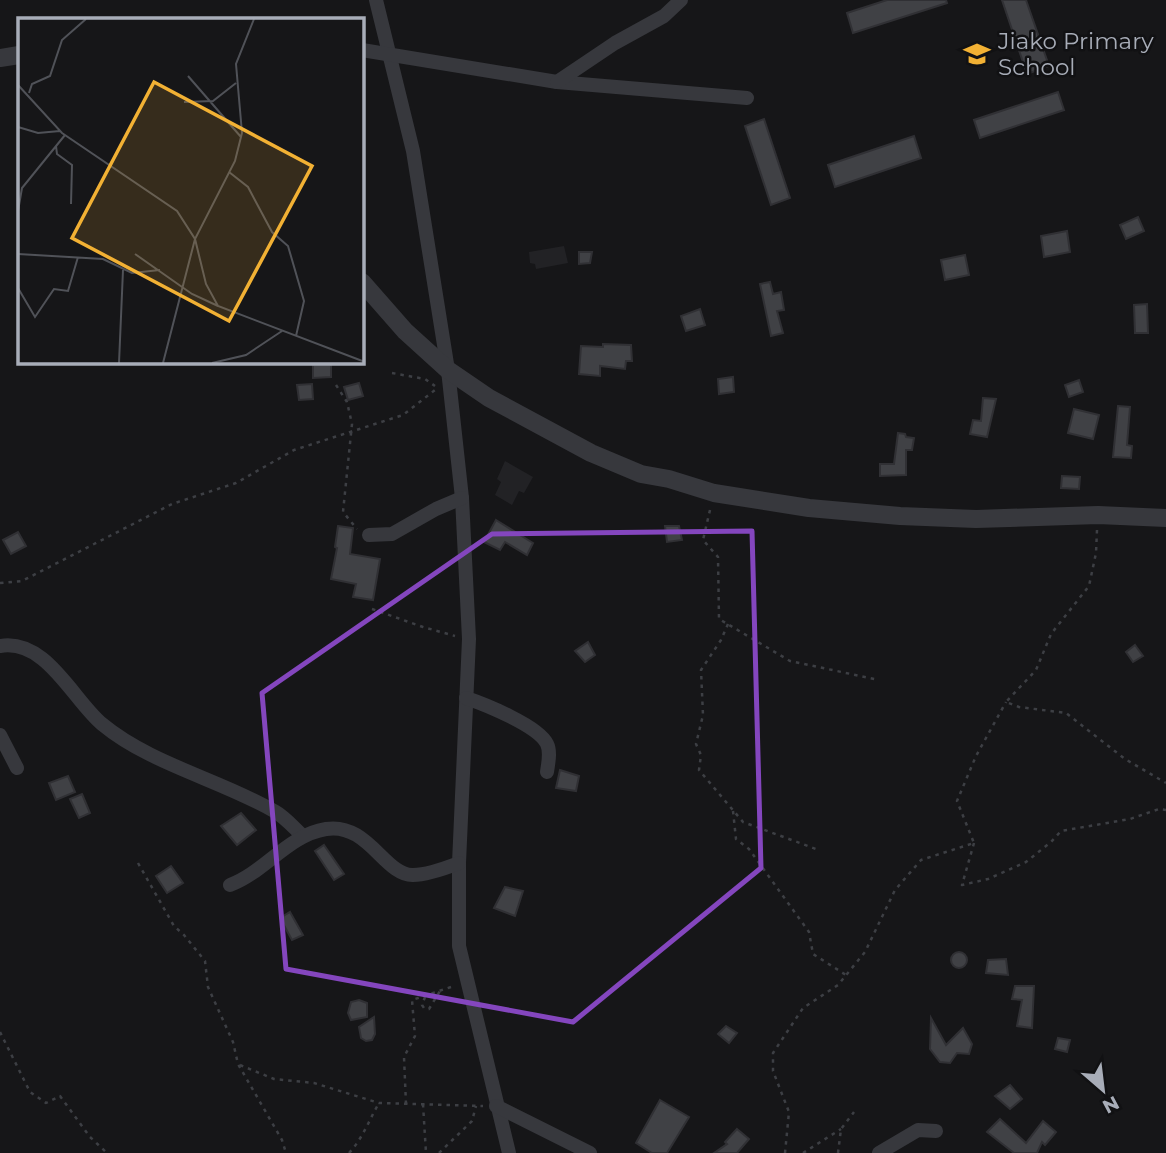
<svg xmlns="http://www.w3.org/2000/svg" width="1166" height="1153" font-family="Montserrat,sans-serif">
  <rect width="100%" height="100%" fill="#161618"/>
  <g fill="#222225">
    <polygon points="564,246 568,263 536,269 535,264 530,263 529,252"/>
    <polygon points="505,461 533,477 524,493 519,491 512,505 495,495 501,482 497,479"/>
  </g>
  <g fill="#404145" stroke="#303034" stroke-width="2">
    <polygon points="887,0 946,0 947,3 853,33 847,13"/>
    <polygon points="1002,0 1026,0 1049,66 1027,74"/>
    <polygon points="1058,92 1064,110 980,138 974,120"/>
    <polygon points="764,119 790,198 771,205 745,126"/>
    <polygon points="914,136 921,158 835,187 828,165"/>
    <polygon points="1138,217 1144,231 1126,239 1120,225"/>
    <polygon points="1067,231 1070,252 1044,257 1041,236"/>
    <polygon points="579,252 592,252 590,263 579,264"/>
    <polygon points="965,255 969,275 945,280 941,260"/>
    <polygon points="770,282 773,294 781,292 784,310 777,311 783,333 771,336 760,284"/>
    <polygon points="1147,304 1148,333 1135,333 1134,305"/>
    <polygon points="700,309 705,325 686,331 681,316"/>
    <polygon points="603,344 631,345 632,361 626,361 625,369 600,366 600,376 579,374 581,346 603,347"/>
    <polygon points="313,365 331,365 331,377 313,378"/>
    <polygon points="733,377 734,392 719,394 718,379"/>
    <polygon points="1079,380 1083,392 1069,397 1065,385"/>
    <polygon points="359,383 363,396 348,400 344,387"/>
    <polygon points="312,384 313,399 299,400 297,385"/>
    <polygon points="983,398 996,399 987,437 970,434 973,420 981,421"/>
    <polygon points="1118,406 1130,407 1127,445 1132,446 1131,458 1113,457"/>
    <polygon points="1074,409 1099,415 1093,439 1068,433"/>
    <polygon points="898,433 905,434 906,437 914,438 912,450 906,450 906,475 880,476 880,464 894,464"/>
    <polygon points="1062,476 1080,477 1079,489 1061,488"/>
    <polygon points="496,520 533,543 527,555 505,542 500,550 484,542"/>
    <polygon points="338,526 353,528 350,554 380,559 373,600 353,597 356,584 331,579 337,548 335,547"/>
    <polygon points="665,526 679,526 682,540 667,542"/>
    <polygon points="18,532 26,546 11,554 3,540"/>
    <polygon points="588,642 595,655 585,662 575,651"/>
    <polygon points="1135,645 1143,656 1133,662 1126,652"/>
    <polygon points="560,770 579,776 576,791 556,788"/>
    <polygon points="68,776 75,792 56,800 49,783"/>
    <polygon points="82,794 90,813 79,818 70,799"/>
    <polygon points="241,813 256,830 237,845 221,826"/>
    <polygon points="324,845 344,874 334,880 315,851"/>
    <polygon points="171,866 183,883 167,893 156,876"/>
    <polygon points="505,887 523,891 515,916 494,908"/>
    <polygon points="290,912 303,935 292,940 280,918"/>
    <circle cx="959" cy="960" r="8"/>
    <polygon points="1006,959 1008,975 986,973 988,960"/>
    <polygon points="1015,986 1034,986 1032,1028 1017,1026 1022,1000 1012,999"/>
    <polygon points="359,1000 367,1003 367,1017 351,1020 348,1013 351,1002"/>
    <polygon points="374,1017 375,1034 372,1040 366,1041 361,1038 359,1027"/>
    <polygon points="931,1018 946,1045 963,1028 972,1044 969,1054 957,1053 950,1063 940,1062 930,1049"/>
    <polygon points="726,1026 737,1033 729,1043 718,1034"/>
    <polygon points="1058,1038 1070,1040 1067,1052 1055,1049"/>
    <polygon points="1010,1085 1022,1099 1010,1109 995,1096"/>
    <polygon points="660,1100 689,1117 667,1153 652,1153 636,1143"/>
    <polygon points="1000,1119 1026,1143 1043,1121 1056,1132 1045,1145 1042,1142 1037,1153 1014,1153 987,1132"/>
    <polygon points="737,1129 749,1139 737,1153 714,1153 727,1144 725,1142"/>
  </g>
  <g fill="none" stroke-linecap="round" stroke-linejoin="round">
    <g stroke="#3d3f44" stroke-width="2.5" stroke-dasharray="3.5 5" stroke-linecap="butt">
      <polyline points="392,373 425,379 435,386"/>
      <polyline points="336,385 347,402 352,424 343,512 357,529"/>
      <polyline points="710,510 703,540 718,557 719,619 790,661 879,680"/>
      <polyline points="1097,530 1096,553 1089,586 1051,634 1036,670 1006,702 1019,707 1066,713 1125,759 1166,783"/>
      <polyline points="0,583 22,581 172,504 236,483 294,450 403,415 435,390"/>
      <polyline points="372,609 423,627 455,636"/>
      <polyline points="728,624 721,640 701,670 703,715 696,744 701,755 699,770 743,822 816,849"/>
      <polyline points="733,811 736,839 749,849 809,932 813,954 846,975"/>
      <polyline points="974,843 962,885 988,879 1026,862 1051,842 1061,831 1130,819 1159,809 1166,810"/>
      <polyline points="138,863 174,926 184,935 205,961 208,987 233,1042 238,1064 282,1140 286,1153"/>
      <polyline points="425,997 422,1005 424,1008 429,1009 440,991"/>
      <polyline points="0,1032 30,1092 46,1103 60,1096 90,1137 107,1153"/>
      <polyline points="240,1065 274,1079 314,1083 379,1103 483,1106"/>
      <polyline points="406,1104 404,1057 415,1036 412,1000 454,986"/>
      <polyline points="423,1104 426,1153"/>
      <path d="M349 1153C363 1138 369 1120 379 1103"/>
      <polyline points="439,1153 472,1121 476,1106"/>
      <polyline points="785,1153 789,1112 773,1071 773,1053 803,1008 838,985 865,952 895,890 921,860 974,843 957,801 976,756 1006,702"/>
      <polyline points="803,1153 841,1129"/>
      <polyline points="838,1153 841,1129 854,1112"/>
    </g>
    <g stroke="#37383d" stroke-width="14">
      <polyline points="376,0 413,151 448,370 462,498 469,639 459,863 459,946 509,1153"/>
      <polyline points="362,50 557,82 747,98"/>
      <polyline points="557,82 615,43 664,16 681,0"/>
      <polyline points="369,535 392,534 436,509 462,498"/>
      <path d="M0 646C46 638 73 700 102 724 150 764 221 780 274 811 285 817 294 828 303 836"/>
      <path d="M466 698C484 704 539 726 547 744 551 752 548 764 547 772"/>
      <polyline points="0,735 17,768"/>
      <path d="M230 885C265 872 288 835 326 829 368 822 385 876 413 875 427 875 446 868 459 863"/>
      <polyline points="496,1106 590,1153"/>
      <polyline points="879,1153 918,1130 936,1131"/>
    </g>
    <g stroke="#37383d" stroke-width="18">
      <polyline points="0,58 19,55"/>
      <polyline points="362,282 405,331 448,370 489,398 591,453 641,474 669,479 714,493 809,508 900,516 976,519 1098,515 1166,518"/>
    </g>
  </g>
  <path fill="none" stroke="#8446be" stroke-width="5" stroke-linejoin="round" d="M752 531 761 868 573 1022 286 969 262 693 492 534Z"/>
  <defs>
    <g id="school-bare" transform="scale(2.1)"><path d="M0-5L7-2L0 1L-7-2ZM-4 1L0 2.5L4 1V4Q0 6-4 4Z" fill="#f2b134" stroke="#111113" stroke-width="2.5" paint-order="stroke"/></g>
  </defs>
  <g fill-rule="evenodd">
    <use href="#school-bare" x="977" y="54"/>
  </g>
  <g text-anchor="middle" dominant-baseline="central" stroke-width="5" stroke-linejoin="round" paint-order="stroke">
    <g font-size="23" fill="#a8adb8" stroke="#111113" text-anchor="start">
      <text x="998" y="41">Jiako Primary<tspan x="998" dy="26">School</tspan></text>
    </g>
  </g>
  <g transform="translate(18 18)">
    <rect width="346" height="346" fill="#161618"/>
    <path fill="none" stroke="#505258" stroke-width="2" d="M170 58 223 119M0 67 44 115 159 193 177 221 188 266 200 288 347 344M11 75 14 66 32 58 44 22 68 1M166 84 195 83 218 65M0 109 20 115 42 113M38 128 39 136 54 147 53 186M211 154 230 169 254 214 270 228 286 283 278 318M0 193 4 170 47 117M0 236 85 241 114 255 142 252M117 236 174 276 200 288M0 270 17 299 36 271 50 273 60 239M101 345 105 252M145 345 177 221 217 143 224 115 218 46 236 1M194 345 228 337 264 313"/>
    <path fill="#f2b134" fill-opacity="0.15" stroke="#f2b134" stroke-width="3.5" d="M136 64 294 148 211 303 54 220Z"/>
    <rect width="346" height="346" fill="none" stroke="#a8adb8" stroke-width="3.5"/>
  </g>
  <g transform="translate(1103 1090) rotate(152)" stroke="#111113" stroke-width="5" paint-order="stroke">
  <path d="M0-5L12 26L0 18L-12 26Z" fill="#a8adb8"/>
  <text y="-10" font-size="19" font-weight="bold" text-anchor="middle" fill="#a8adb8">N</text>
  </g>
</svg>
